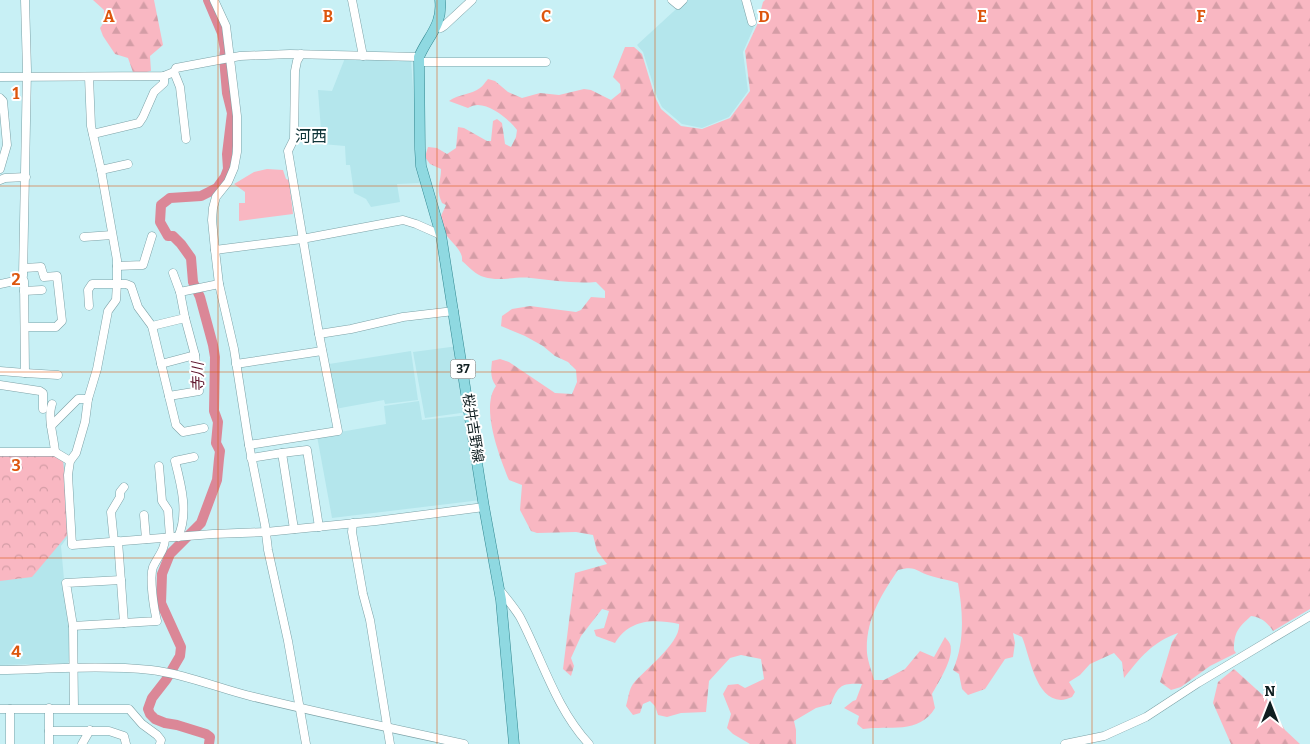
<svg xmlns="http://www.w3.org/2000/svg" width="1310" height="744" font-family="Bitter,'Noto Sans JP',serif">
  <defs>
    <pattern id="forest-firs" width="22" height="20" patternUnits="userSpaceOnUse" patternTransform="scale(1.25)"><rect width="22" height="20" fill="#f9b7c2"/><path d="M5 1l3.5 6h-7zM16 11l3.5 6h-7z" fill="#d49da6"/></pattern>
    <pattern id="park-crowns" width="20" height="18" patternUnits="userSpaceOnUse" patternTransform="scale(1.25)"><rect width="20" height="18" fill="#f9b7c2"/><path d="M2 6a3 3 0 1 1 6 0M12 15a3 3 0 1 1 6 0" fill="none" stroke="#d49da6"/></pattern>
  </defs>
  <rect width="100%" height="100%" fill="#c8f0f5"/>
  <g fill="#b4e6ec">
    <polygon points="686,0 741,0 754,27 743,52 748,91 729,117 702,128 682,124 662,107 657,97 643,52 637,45"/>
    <polygon points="345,58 411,59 418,162 422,183 397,184 400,202 371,207 366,199 354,193 350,165 346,165 345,146 322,144 318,90 332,91"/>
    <polygon points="458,346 468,412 425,418 413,352"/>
    <polygon points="411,351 418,400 385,404 384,400 335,409 329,364"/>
    <polygon points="419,401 422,420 468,415 481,500 332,518 317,436 386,424 384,406"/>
    <polygon points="0,452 66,455 70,534 61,546 71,657 68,663 0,665"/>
  </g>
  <g fill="url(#forest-firs)">
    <polygon points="93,0 154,0 163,45 150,56 151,71 134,75 128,58 115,54 103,36 100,28 104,22 104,10"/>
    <path d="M765 0H1310V609L1273 631C1268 623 1261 617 1251 616 1238 628 1234 632 1234 650L1236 653 1210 666 1181 687 1171 690 1160 682 1172 642 1178 633C1152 642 1140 658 1124 678L1122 662 1114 653 1090 664 1080 675 1069 682 1075 692 1072 697C1069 698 1064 700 1061 700 1035 699 1030 656 1022 637L1013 633 1015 643 1013 657 1005 659 985 689 968 695 962 689 959 674 953 670C965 642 963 612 958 583 949 580 941 579 931 576 916 572 917 565 898 570 881 595 865 621 867 653 868 662 872 672 874 680H884L905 669 920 651 934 657 945 637C946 639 949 641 950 644 955 657 938 683 932 694L935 708C919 735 889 725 863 729L857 724 859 716 844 708 853 701 856 700 862 684C842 683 838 685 831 704L816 708 794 721 796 730V744H750L733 734 727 728 731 714 723 694 728 685 738 684 745 688 764 679 761 659 741 655 730 658 709 681 706 712 681 713 667 717 658 715 655 706 650 701 643 704 640 713 633 715 626 706C628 700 629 689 633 684 644 670 681 643 679 624 653 619 630 619 615 643L596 636 594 630 604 628 609 611 602 609 581 636 571 658 574 666 571 676 563 669 575 573 607 564 597 551 593 535 576 532 537 533 531 531 520 510 522 485 509 480C500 458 480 407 496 386 490 378 491 371 492 361L500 359 509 362 555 393 572 394 577 382 576 370 568 362 555 356 543 346 525 336 501 326 502 316 512 309 530 306 576 312 581 310 591 297 605 298V291L596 282C574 284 553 280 531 278 516 276 500 282 484 277 476 275 469 267 462 261 464 245 438 238 441 216 442 213 445 208 446 205L442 203C435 188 441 183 441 169L430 164 425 157 428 147 437 148 447 154 456 148 458 127 464 128 487 141H491L493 121 497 119 502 123 505 144 511 147 516 137 517 130C508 118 483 97 468 108L449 101C458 94 471 95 480 88 483 86 485 82 488 79L495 81 508 92 522 98 540 93 559 95 584 89 591 90 611 100 621 92 620 84 613 77 625 47H634L642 54 655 97 661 109 681 126 702 129 730 118 750 91 745 51 757 25 763 2Z"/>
    <polygon points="1234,669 1266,698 1285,730 1300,744 1231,744 1213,703 1218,682"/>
  </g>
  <polygon fill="url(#park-crowns)" points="0,454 60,454 63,459 69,533 32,577 0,581"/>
  <polygon fill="#f9b7c2" points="267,169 283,170 286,179 289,180 293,214 239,221 239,203 245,203 245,192 234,184 254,172"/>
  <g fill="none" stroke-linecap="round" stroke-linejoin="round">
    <polyline stroke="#db8797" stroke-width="10" points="208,0 222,33 225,50 224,58 227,93 232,113 227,154 228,169 225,177 217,188 201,196 170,198 161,205 160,222 168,236 173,236 181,244 191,258 193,282 200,297 213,345 215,357 214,411 218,422 216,443 220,451 219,459 217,480 201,523 170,554 162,574 161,603 181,647 180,656 166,680 152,698 148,709 150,714 155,719 165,723 177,725 206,734 210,737 209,744"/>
    <g stroke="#7da2a7" stroke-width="9">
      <g id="minor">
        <polyline points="214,0 226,26 237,116 237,152 234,168 228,182 216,197 213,208 212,220 215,250 219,284 234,349 249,445 265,525 268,550 288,641 306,744"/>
        <polyline points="352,0 363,56"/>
        <polyline points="672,0 678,5 683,0"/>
        <polyline points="746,0 752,22"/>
        <polyline points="437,27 441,28 444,26 472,0"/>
        <polyline points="419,62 546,62"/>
        <polyline points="174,72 180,87 186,139"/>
        <polyline points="0,77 164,76 174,72 176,68 240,56 290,54 419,57"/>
        <polyline points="89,77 91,126 101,170 117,260 117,283 116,300 108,311 97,369 88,399 85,422 76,453 70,461 68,475 72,545 213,534 266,532 376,521 484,507"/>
        <polyline points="0,98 3,101 7,145 0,169"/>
        <polyline points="93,134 139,123 143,117 154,92 164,83 164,76"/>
        <polyline points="101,170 128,164"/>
        <polyline points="0,180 5,178 26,177"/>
        <polyline points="84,237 112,235"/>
        <polyline points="215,250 302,239 403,220 416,224 441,235"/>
        <polyline points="117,266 143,265 152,236"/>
        <polyline points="24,268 41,267 44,277 57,276 62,321 56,327 25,327"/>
        <polyline points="173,273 180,292"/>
        <polyline points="0,284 19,280 23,276 27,70 25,0"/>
        <polyline points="24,291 42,290"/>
        <polyline points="89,306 88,290 92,284 126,284 131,286 138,307 152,326 185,318 180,292 219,284"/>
        <polyline points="152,326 176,425 183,432 204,428"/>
        <polyline points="319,334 351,329 403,317 454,311"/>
        <polyline points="161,364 195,355"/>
        <polyline points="236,364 322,351"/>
        <polyline points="0,371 25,373 24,281 22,278"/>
        <polyline points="25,373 58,375"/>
        <polyline points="0,385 40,391 43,393 43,409"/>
        <polyline points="169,396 199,391 195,355 185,318"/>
        <path d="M52 404C47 418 54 437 55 452"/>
        <polyline points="51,426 78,399 88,399"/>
        <polyline points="249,445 338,431 319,334 288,151 294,139 295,71 297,61 301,54"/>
        <polyline points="0,452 55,452 70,461"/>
        <polyline points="282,453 307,450 319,527"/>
        <polyline points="251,458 282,453 294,529"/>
        <polyline points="159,466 162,501 168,510 170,537"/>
        <polyline points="144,515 146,539"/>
        <polyline points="353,523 352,532 363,594 370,620 390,744"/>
        <path d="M178 537C189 514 181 484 175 461L194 457"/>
        <polyline points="118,541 124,623"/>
        <polyline points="114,542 111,512 120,497 120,492 124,487"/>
        <path d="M499 589C506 598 514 607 520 617 542 659 556 709 589 744"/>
        <path d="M73 626 157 621C154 609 149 578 153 567 158 556 165 550 165 538"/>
        <path d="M0 670C50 669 102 665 151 670 186 674 220 689 254 697 324 714 394 729 464 744"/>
        <polyline points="49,708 49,744"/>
        <polyline points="74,708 73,626 66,583 121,580"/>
        <polyline points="0,709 129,709 142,724 157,735 161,740 160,744"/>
        <polyline points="10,709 10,744"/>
        <polyline points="49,731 109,731 124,736 126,744"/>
        <polyline points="82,744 90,730"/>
        <polyline points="1065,744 1104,736 1146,717 1198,683 1310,616"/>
      </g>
    </g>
    <g stroke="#328790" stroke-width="11">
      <path id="major" d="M440 0C443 25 428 36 419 57L420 149 421 166 441 235 484 507 501 600 514 744"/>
    </g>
    <use href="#minor" stroke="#fff" stroke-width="8"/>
    <use href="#major" stroke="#8fd9e1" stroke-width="10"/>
  </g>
  <path fill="none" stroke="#dd560d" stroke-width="1" stroke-opacity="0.55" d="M218 0V744M437 0V744M655 0V744M873 0V744M1092 0V744M0 186H1310M0 372H1310M0 558H1310"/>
  <g text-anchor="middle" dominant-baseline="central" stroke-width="4" stroke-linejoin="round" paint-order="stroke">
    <rect fill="#fff" stroke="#576263" stroke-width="1" x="450.5" y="359.5" width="25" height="19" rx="4"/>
    <g font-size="12" font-weight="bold" fill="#0f1e20">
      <text x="463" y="369">37</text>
    </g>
    <g font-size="14" fill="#0f1e20" stroke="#fff">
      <text transform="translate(473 428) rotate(81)">桜井吉野線</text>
    </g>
    <g font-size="15" font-style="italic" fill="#5c1128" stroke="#fff">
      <text transform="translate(198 377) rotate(-91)">寺川</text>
    </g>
    <g font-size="16" fill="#0f3438" stroke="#fff">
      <text x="311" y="136">河西</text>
    </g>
  </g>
  <g font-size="16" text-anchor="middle" font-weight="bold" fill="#dd560d" stroke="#fff" stroke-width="4" stroke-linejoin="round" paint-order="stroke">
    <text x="109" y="22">A</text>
    <text x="328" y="22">B</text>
    <text x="546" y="22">C</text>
    <text x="764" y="22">D</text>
    <text x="982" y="22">E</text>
    <text x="1201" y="22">F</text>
    <text x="16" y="99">1</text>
    <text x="16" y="285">2</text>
    <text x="16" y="471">3</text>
    <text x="16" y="657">4</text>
  </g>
  <g transform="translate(1270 704)" stroke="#ffffff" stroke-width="4" paint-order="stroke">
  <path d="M0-4L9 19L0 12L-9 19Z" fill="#0f1e20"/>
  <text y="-8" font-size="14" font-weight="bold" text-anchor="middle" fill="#0f1e20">N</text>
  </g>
</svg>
